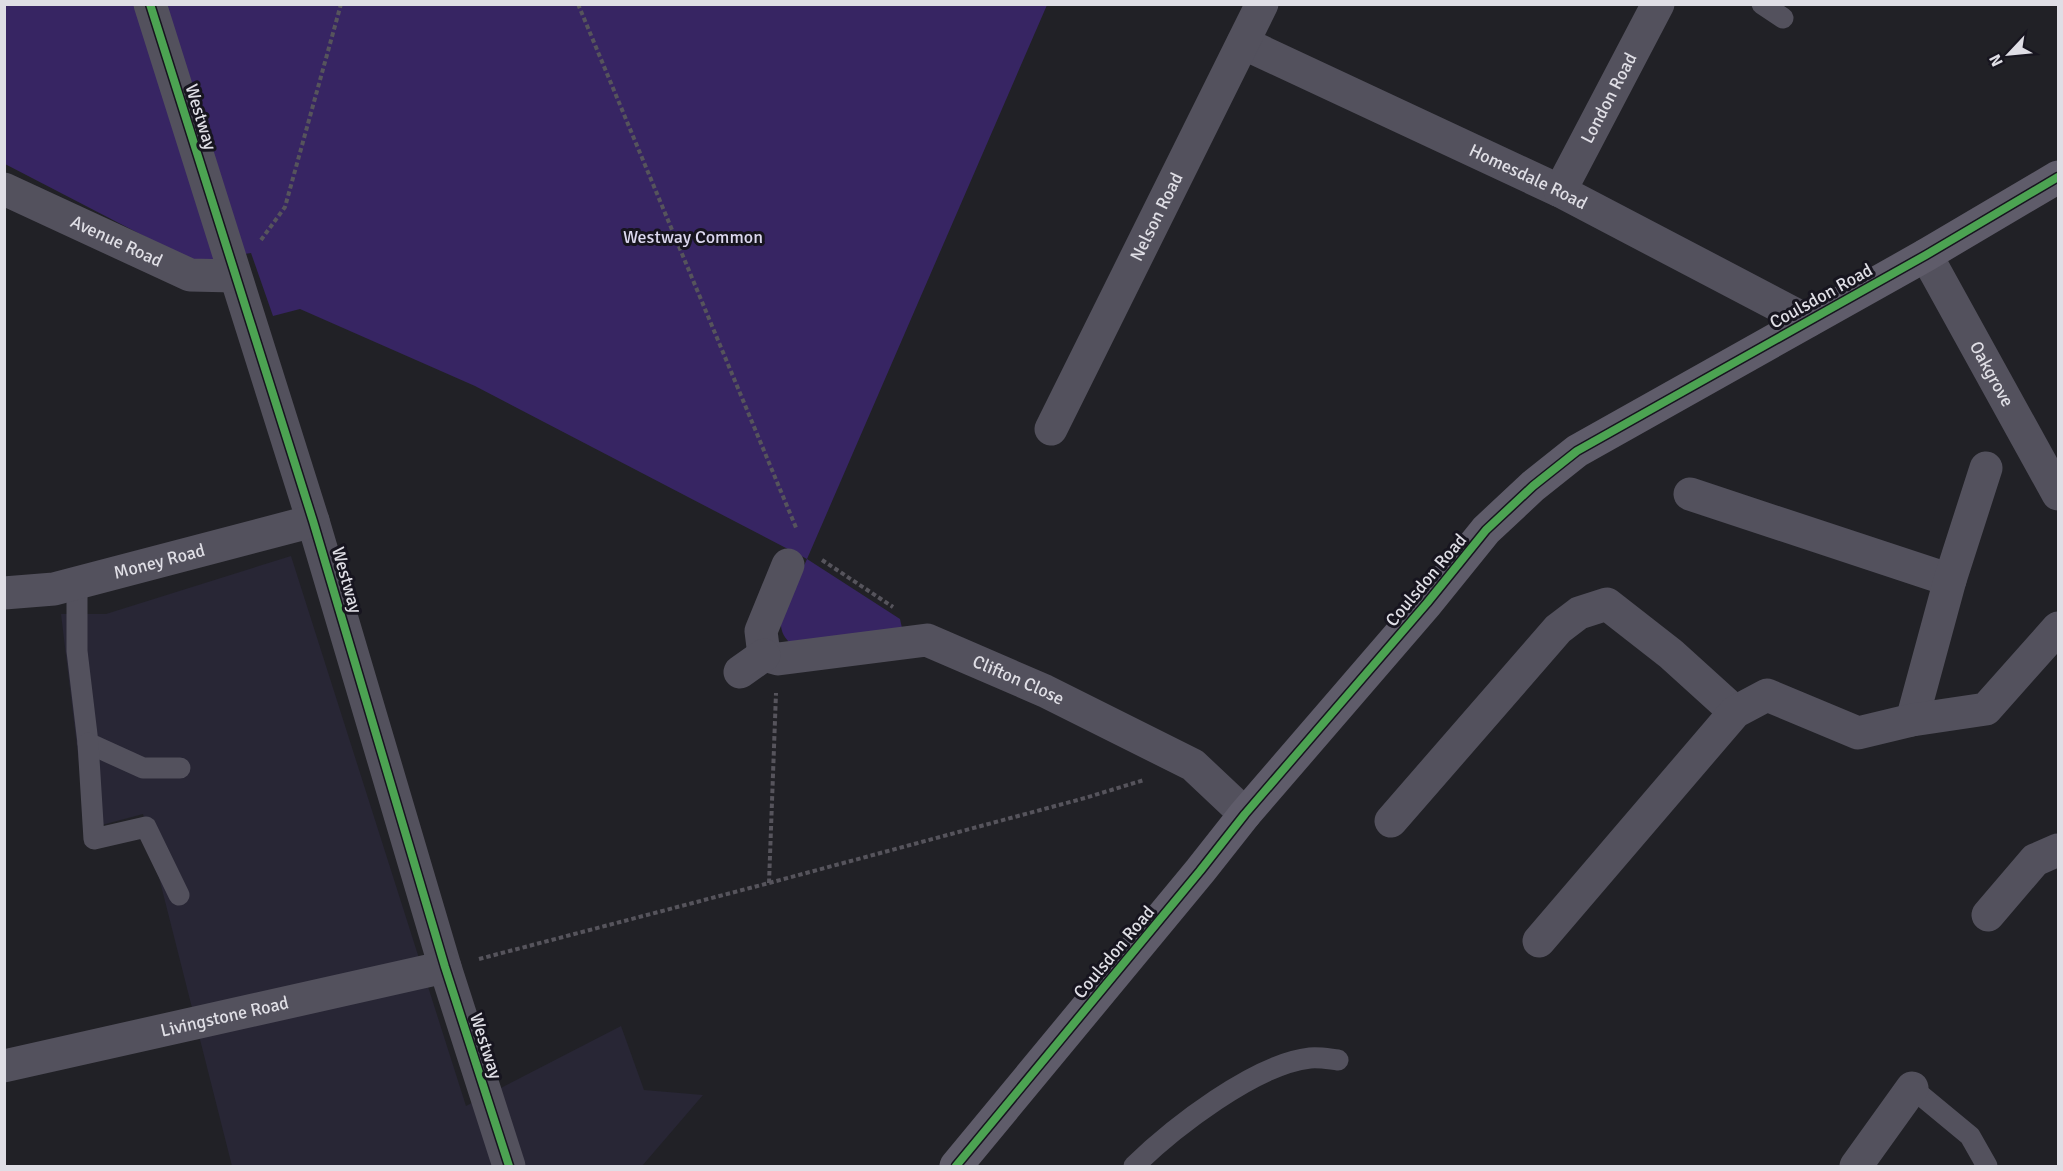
<svg xmlns="http://www.w3.org/2000/svg" width="2063" height="1171" font-family="Signika,sans-serif">
  <rect width="100%" height="100%" fill="#212126"/>
  <polygon fill="#282635" points="291,556 466,1106 621,1026 644,1090 703,1095 642,1166 232,1166 143,814 87,829 61,614 106,614"/>
  <path fill="#372563" d="M4 5H1047L807 559 900 619 902 628 794 646C762 625 797 584 807 559L475 386 300 309 273 316 251 253 194 262 5 164Z"/>
  <g fill="none" stroke-linecap="round" stroke-linejoin="round">
    <g stroke="#56545c" stroke-width="4" stroke-dasharray="4.5 3" stroke-linecap="butt">
      <polyline points="578,4 797,530"/>
      <polyline points="261,240 285,207 341,4"/>
      <polyline points="822,560 893,607"/>
      <polyline points="769,883 776,693"/>
      <polyline points="479,959 769,883 1085,798 1144,780"/>
    </g>
    <g stroke="#53515d" stroke-width="21">
      <polyline points="1762,4 1783,18"/>
      <polyline points="77,583 77,651 88,743 143,768 180,768"/>
      <polyline points="88,743 94,839 146,827 179,895"/>
      <polyline points="1912,1088 1970,1136 1987,1166"/>
      <path d="M1134 1166C1173 1128 1255 1064 1310 1058 1319 1057 1329 1059 1338 1060"/>
    </g>
    <g stroke="#53515d" stroke-width="33">
      <polyline points="150,4 313,521 445,967 509,1166"/>
      <path id="s1" d="M1243 43 1560 191 1808 321"/>
      <path id="s2" d="M4 189 190 275 235 276"/>
      <path id="s3" d="M1560 191 1658 4"/>
      <path id="s4" d="M1926 255 2058 494"/>
      <path id="s5" d="M1051 429 1262 4"/>
      <polyline points="1690,494 1950,580"/>
      <path id="s6" d="M788 565 761 631 764 655 778 659 927 640 1045 691 1193 765 1245 814"/>
      <path id="s7" d="M4 593 54 589 313 521"/>
      <polyline points="740,672 764,655"/>
      <polyline points="1912,720 1950,580 1986,468"/>
      <polyline points="1391,821 1558,629 1579,613 1607,604 1671,654 1735,712"/>
      <polyline points="1988,915 2035,860 2058,850"/>
      <polyline points="1539,941 1735,712 1767,695 1858,733 1912,720 1986,709 2058,628"/>
      <path id="s8" d="M4 1066 445 967"/>
      <polyline points="1856,1166 1912,1088"/>
    </g>
    <polyline stroke="#5f5c6a" stroke-width="33" points="956,1166 1200,871 1245,814 1427,603 1486,530 1533,486 1577,451 1926,255 2058,177"/>
    <g stroke="#17151f" stroke-width="11">
      <g id="cycleway">
        <polyline points="150,4 313,521 445,967 509,1166"/>
        <polyline points="956,1166 1200,871 1245,814 1427,603 1486,530 1533,486 1577,451 1926,255 2058,177"/>
      </g>
    </g>
    <use href="#cycleway" stroke="#4ca352" stroke-width="8"/>
  </g>
  <g text-anchor="middle" dominant-baseline="central" stroke-width="6" stroke-linejoin="round" paint-order="stroke">
    <g font-size="18" fill="#dfdee5" stroke="#17151f">
      <text stroke="none"><textPath href="#s3" startOffset="105">London Road</textPath></text>
      <text transform="translate(201 117) rotate(73)">Westway</text>
      <text stroke="none"><textPath href="#s1" startOffset="315">Homesdale Road</textPath></text>
      <text stroke="none"><textPath href="#s5" startOffset="237">Nelson Road</textPath></text>
      <text stroke="none"><textPath href="#s2" startOffset="124">Avenue Road</textPath></text>
      <text transform="translate(1821 296) rotate(-29)">Coulsdon Road</text>
      <text stroke="none"><textPath href="#s4" startOffset="136">Oakgrove</textPath></text>
      <text stroke="none"><textPath href="#s7" startOffset="159">Money Road</textPath></text>
      <text transform="translate(347 580) rotate(74)">Westway</text>
      <text transform="translate(1426 580) rotate(-50)">Coulsdon Road</text>
      <text stroke="none"><textPath href="#s6" startOffset="360">Clifton Close</textPath></text>
      <text transform="translate(1114 952) rotate(-50)">Coulsdon Road</text>
      <text stroke="none"><textPath href="#s8" startOffset="226">Livingstone Road</textPath></text>
      <text transform="translate(486 1046) rotate(72)">Westway</text>
    </g>
    <g font-size="18" fill="#dcd8ef" stroke="#17151f">
      <text x="693" y="237">Westway Common</text>
    </g>
  </g>
  <rect width="2063" height="1171" fill="none" stroke="#dfdee5" stroke-width="12"/>
  <g transform="translate(2009 54) rotate(244)" stroke="#17151f" stroke-width="4.5" paint-order="stroke">
  <path d="M0-4.5L10 22L0 15L-10 22Z" fill="#dfdee5"/>
  <text y="-9" font-size="16" font-weight="bold" text-anchor="middle" fill="#dfdee5">N</text>
  </g>
</svg>
